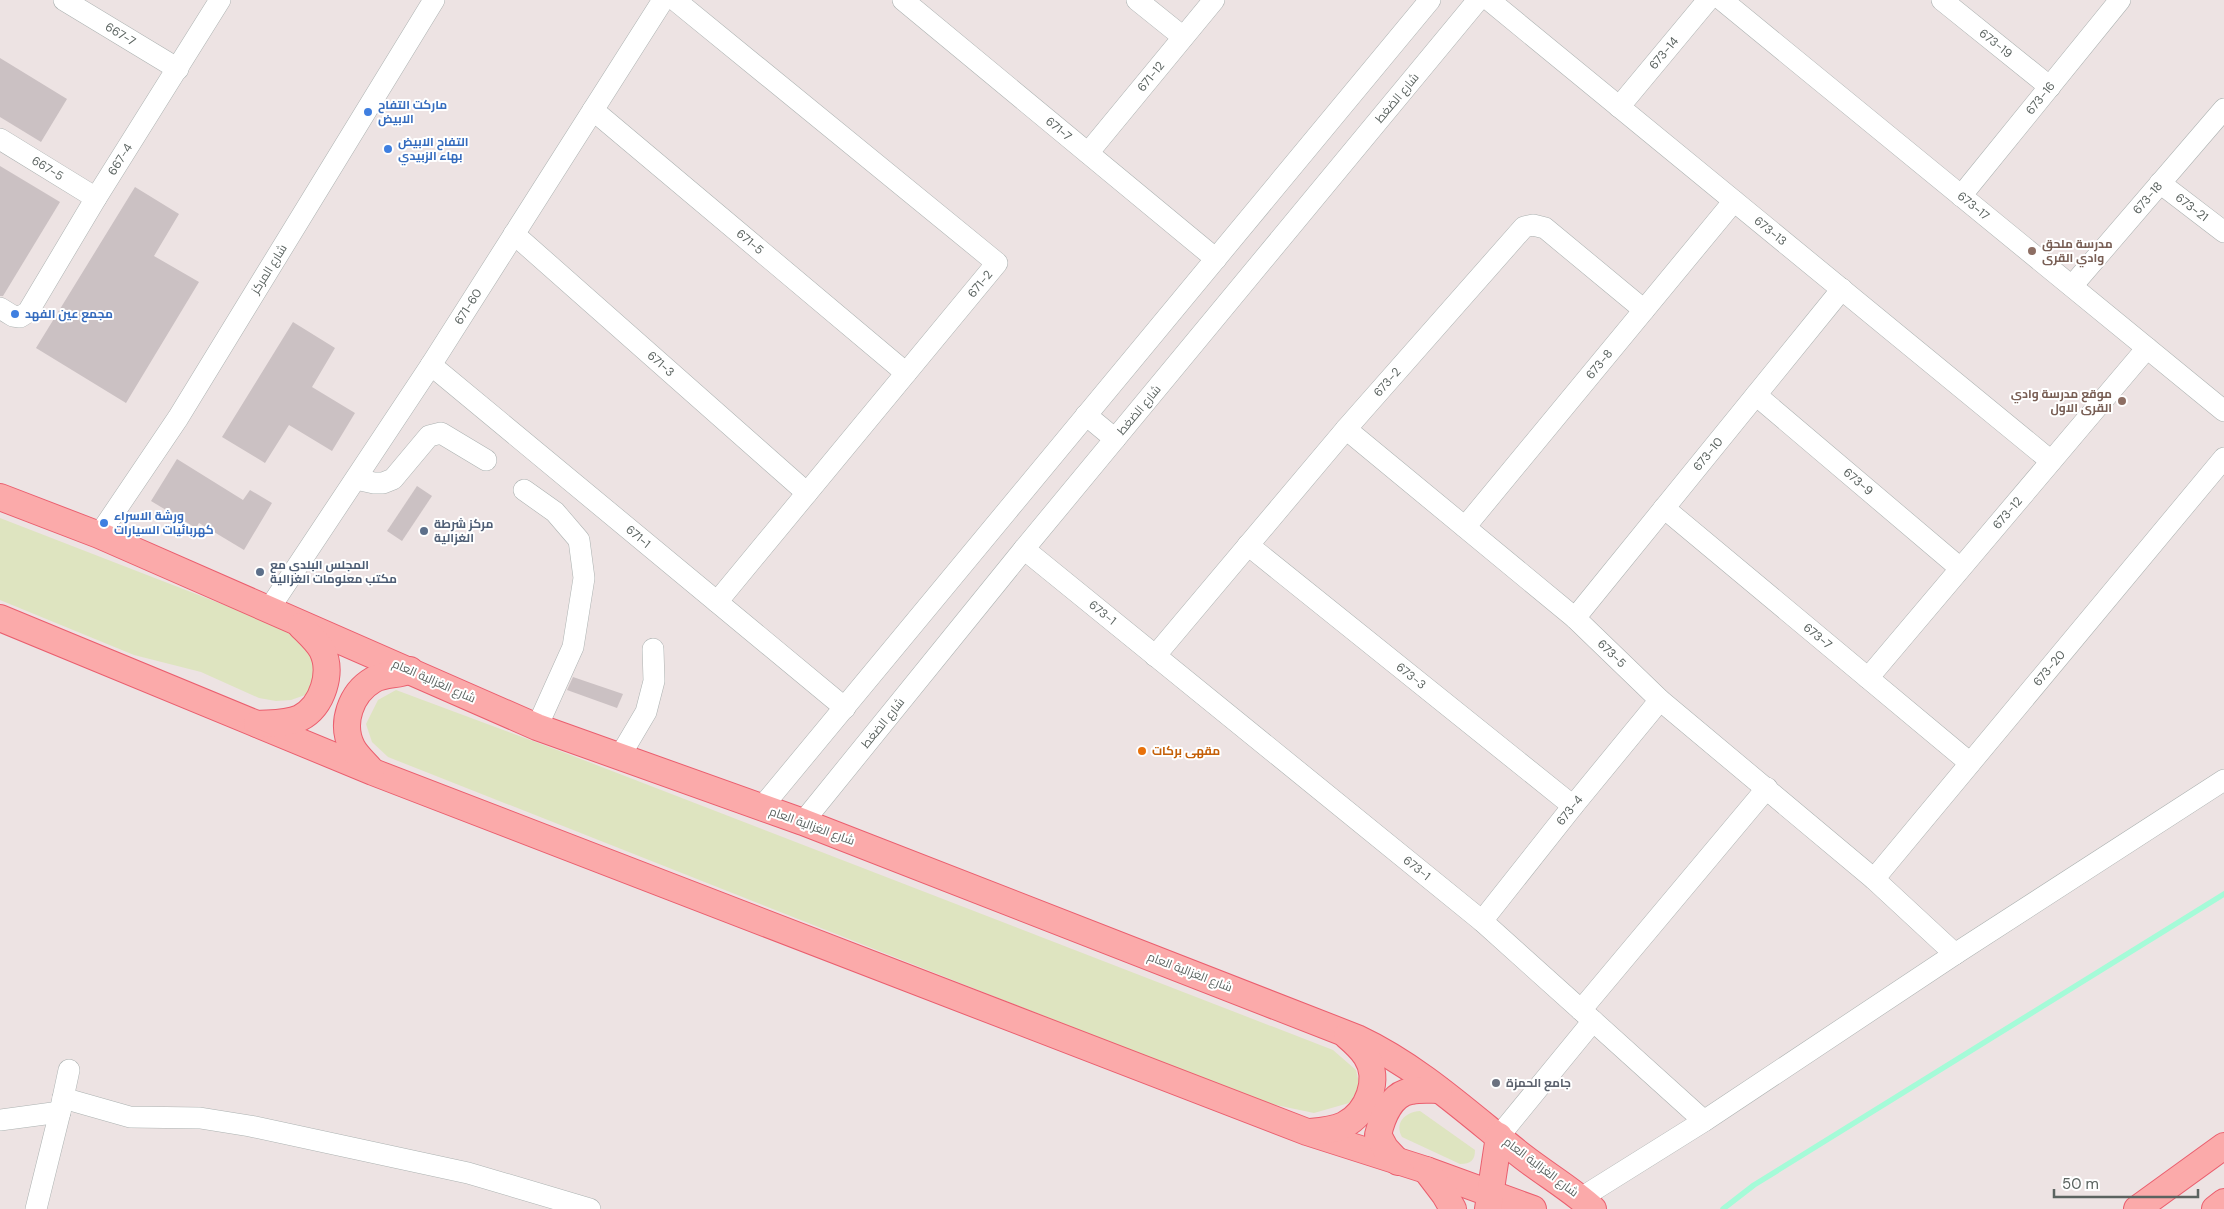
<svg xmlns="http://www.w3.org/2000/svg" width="2224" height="1209" font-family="'DM Sans',Cairo,sans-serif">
  <rect width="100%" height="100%" fill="#ede3e3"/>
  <g fill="#dee4c0">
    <polygon points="0,518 302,635 324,670 308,694 291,700 276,701 259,698 201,672 134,655 0,600"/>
    <polygon points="396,690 568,754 1333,1050 1356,1070 1360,1087 1349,1103 1314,1113 1262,1102 388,757 372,742 366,724 378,700"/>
    <path d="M1420 1111 1475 1150C1475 1160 1471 1164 1460 1164L1402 1137C1394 1123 1405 1112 1420 1111Z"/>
  </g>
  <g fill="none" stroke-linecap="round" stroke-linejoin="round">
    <polyline stroke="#a5fbd8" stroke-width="5.5" points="1723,1209 1754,1185 2224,894"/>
  </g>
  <g fill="#cbc1c3">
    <polygon points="0,58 67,99 41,142 0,117"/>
    <polygon points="0,166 60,202 3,296 0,296"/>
    <polygon points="135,187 179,214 154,256 199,282 126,403 36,348"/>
    <polygon points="293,322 335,348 312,387 355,413 332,451 289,425 265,463 222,437"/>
    <polygon points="177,459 243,500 250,490 272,503 244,550 199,523 196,528 151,501"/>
    <polygon points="417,486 432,496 402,541 387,531"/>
    <polygon points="573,677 623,694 617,708 567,690"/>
  </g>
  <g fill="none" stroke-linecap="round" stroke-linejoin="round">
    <g stroke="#acb2b1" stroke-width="22">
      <g id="minor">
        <path id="s1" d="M64 0 178 69"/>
        <polyline points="675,0 997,263 717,602"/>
        <path id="s2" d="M903 0 1216 259"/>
        <polyline points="1137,0 1183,37"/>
        <path id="s3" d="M1489 0 2051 461"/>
        <path id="s4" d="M1722 0 2224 411"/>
        <path id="s5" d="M1942 0 2050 87"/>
        <path id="s6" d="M1619 107 1708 0"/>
        <path id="s7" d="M593 110 906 373"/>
        <path id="s8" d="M0 139 96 198"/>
        <path id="s9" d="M1088 153 1214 0"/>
        <path id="s10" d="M2160 183 2224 232"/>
        <path id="s11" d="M1961 196 2120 0"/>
        <path id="s12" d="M514 234 807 493"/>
        <path id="s13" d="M2072 286 2224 109"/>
        <path id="s14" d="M0 308 13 316 20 317 28 312 96 198 220 0"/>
        <path id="s15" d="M431 365 845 708"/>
        <path id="s16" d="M1756 395 1960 568"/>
        <polyline points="1086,415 1115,439"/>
        <path id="s17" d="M1346 429 1575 618 1660 700 1874 879 1955 954"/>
        <polyline points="356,479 374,483 383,483 393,479 429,436 441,433 486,460"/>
        <polyline points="524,490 555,512 579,540 584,578 573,647 537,727"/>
        <path id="s18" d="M1664 508 1970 763"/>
        <path id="s19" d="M1465 527 1734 201"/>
        <polyline points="99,535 178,418 434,0"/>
        <path id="s20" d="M1248 545 1573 806"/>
        <path id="s21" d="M1024 549 1482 921 1581 1010 1767 788"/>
        <path id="s22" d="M269 609 431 365 663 0"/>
        <path id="s23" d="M1575 618 1842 289"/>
        <path id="s24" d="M1155 656 1346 429 1524 227 1533 225 1545 228 1644 310"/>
        <path id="s25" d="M1868 678 2147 348"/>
        <polyline points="620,756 646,712 654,681 653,649"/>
        <polyline points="762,807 1430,0"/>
        <polyline points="803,822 1024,549 1478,0"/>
        <path id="s26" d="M1874 879 2224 458"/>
        <path id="s27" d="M1482 921 1573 806 1660 700"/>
        <polyline points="1581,1010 1704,1121"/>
        <polyline points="63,1098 130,1117 200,1118 250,1126 468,1173 590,1209"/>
        <polyline points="0,1120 60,1112"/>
        <polyline points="1499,1136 1593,1021"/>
        <polyline points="1581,1198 1704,1121 1955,954 2224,780"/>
        <polyline points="36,1209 60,1112 69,1070"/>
      </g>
    </g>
    <g stroke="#ea5e6e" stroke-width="28">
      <g id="major">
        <path d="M0 497 99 535 537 727 803 822 1357 1038C1419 1067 1469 1114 1522 1156 1545 1174 1571 1189 1593 1209"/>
        <polyline points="0,618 373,772 1307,1132 1426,1170 1533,1209"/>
        <path d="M257 724C271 723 287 724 300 718 323 706 333 672 322 650 317 641 308 633 301 626"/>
        <path d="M371 770C365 763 356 755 352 747 340 723 351 693 373 680 385 673 398 676 410 670"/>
        <path d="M1310 1132C1322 1131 1334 1130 1344 1125 1368 1113 1381 1079 1366 1056 1361 1048 1354 1042 1347 1036"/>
        <path d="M1398 1162 1385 1148 1378 1135C1382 1118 1391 1094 1411 1091 1420 1089 1430 1090 1439 1090"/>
        <polyline points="1426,1170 1445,1195 1453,1209"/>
        <polyline points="1488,1209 1499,1136"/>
        <polyline points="2137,1209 2224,1146"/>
        <polyline points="2215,1209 2224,1202"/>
      </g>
    </g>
    <use href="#minor" stroke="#fff" stroke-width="21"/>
    <use href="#major" stroke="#fbaaaa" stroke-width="26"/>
  </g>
  <g fill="#3f7fe0" stroke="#fff" stroke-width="2">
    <circle cx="368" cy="112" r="5"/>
    <circle cx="388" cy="149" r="5"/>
    <circle cx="15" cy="314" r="5"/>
    <circle cx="104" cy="523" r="5"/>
  </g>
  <g fill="#8d6e63" stroke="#fff" stroke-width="2">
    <circle cx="2032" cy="251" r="5"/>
    <circle cx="2122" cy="401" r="5"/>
  </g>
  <g fill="#5c6f8a" stroke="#fff" stroke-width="2">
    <circle cx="424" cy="531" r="5"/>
    <circle cx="260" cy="572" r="5"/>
  </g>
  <circle fill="#e8710a" stroke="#fff" stroke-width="2" cx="1142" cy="751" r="5"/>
  <circle fill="#6b7280" stroke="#fff" stroke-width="2" cx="1496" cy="1083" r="5"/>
  <g text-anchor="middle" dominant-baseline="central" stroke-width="4" stroke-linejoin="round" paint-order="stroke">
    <g font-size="12" fill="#5b6360" stroke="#fff">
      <text stroke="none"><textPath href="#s1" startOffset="66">667-7</textPath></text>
      <text stroke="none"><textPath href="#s5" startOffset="69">673-19</textPath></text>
      <text stroke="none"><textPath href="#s6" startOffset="70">673-14</textPath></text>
      <text stroke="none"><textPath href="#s9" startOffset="99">671-12</textPath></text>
      <text transform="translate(1397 98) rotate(-50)">شارع الضغط</text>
      <text stroke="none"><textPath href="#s11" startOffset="126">673-16</textPath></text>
      <text stroke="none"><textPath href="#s2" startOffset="202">671-7</textPath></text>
      <text stroke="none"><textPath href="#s14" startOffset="210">667-4</textPath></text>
      <text stroke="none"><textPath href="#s8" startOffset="56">667-5</textPath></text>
      <text stroke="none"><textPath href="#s13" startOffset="116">673-18</textPath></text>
      <text stroke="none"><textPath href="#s4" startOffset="325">673-17</textPath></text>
      <text stroke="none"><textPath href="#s10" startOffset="40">673-21</textPath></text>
      <text stroke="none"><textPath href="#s3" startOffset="364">673-13</textPath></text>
      <text stroke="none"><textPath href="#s7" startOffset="205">671-5</textPath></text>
      <text transform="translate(269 269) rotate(-58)">شارع المركز</text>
      <text transform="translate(980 284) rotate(-50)">671-2</text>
      <text stroke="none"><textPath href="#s22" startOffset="362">671-60</textPath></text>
      <text stroke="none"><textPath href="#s12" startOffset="196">671-3</textPath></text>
      <text stroke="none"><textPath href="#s19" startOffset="211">673-8</textPath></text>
      <text stroke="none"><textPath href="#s24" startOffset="359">673-2</textPath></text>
      <text transform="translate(1139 410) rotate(-50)">شارع الضغط</text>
      <text stroke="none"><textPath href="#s23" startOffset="211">673-10</textPath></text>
      <text stroke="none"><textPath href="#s16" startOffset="134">673-9</textPath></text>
      <text stroke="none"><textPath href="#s25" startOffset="216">673-12</textPath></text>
      <text stroke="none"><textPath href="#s15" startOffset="269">671-1</textPath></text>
      <text stroke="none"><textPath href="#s21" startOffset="101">673-1</textPath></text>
      <text stroke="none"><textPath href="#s18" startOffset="200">673-7</textPath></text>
      <text stroke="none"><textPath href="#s17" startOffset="348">673-5</textPath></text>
      <text stroke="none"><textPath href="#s26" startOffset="274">673-20</textPath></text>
      <text stroke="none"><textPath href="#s20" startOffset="209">673-3</textPath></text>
      <text transform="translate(434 681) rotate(24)">شارع الغزالية العام</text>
      <text transform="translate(883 723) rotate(-51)">شارع الضغط</text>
      <text stroke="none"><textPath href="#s27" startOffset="141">673-4</textPath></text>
      <text transform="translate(812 826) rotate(20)">شارع الغزالية العام</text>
      <text stroke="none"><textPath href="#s21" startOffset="506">673-1</textPath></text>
      <text transform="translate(1190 972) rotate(21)">شارع الغزالية العام</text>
      <text transform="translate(1541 1167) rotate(37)">شارع الغزالية العام</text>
    </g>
    <g font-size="12" font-weight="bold" fill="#366cbe" stroke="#fff" text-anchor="start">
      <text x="378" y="105">ماركت التفاح<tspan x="378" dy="14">الابيض</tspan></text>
      <text x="398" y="142">التفاح الابيض<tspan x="398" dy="14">بهاء الزبيدي</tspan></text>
      <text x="25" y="314">مجمع عين الفهد</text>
      <text x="114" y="516">ورشة الاسراء<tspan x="114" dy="14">كهربائيات السيارات</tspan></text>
    </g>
    <g font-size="12" font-weight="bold" fill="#785e54" stroke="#fff" text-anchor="start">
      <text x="2042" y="244">مدرسة ملحق<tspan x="2042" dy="14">وادي القرى</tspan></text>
      <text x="2112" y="394" text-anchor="end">موقع مدرسة وادي<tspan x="2112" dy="14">القرى الاول</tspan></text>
    </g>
    <g font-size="12" font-weight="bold" fill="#4e5e75" stroke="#fff" text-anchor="start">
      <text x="434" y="524">مركز شرطة<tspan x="434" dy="14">الغزالية</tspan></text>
      <text x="270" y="565">المجلس البلدي مع<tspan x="270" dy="14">مكتب معلومات الغزالية</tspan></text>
    </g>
    <g font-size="12" font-weight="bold" fill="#c56008" stroke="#fff" text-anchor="start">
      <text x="1152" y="751">مقهى بركات</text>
    </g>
    <g font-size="12" font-weight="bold" fill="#5b616d" stroke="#fff" text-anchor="start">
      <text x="1506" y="1083">جامع الحمزة</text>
    </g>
  </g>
  <path d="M2054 1189v8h144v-8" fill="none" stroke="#5b6360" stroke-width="2.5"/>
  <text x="2062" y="1189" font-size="15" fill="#5b6360" stroke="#ffffff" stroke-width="4" paint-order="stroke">50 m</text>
</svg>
